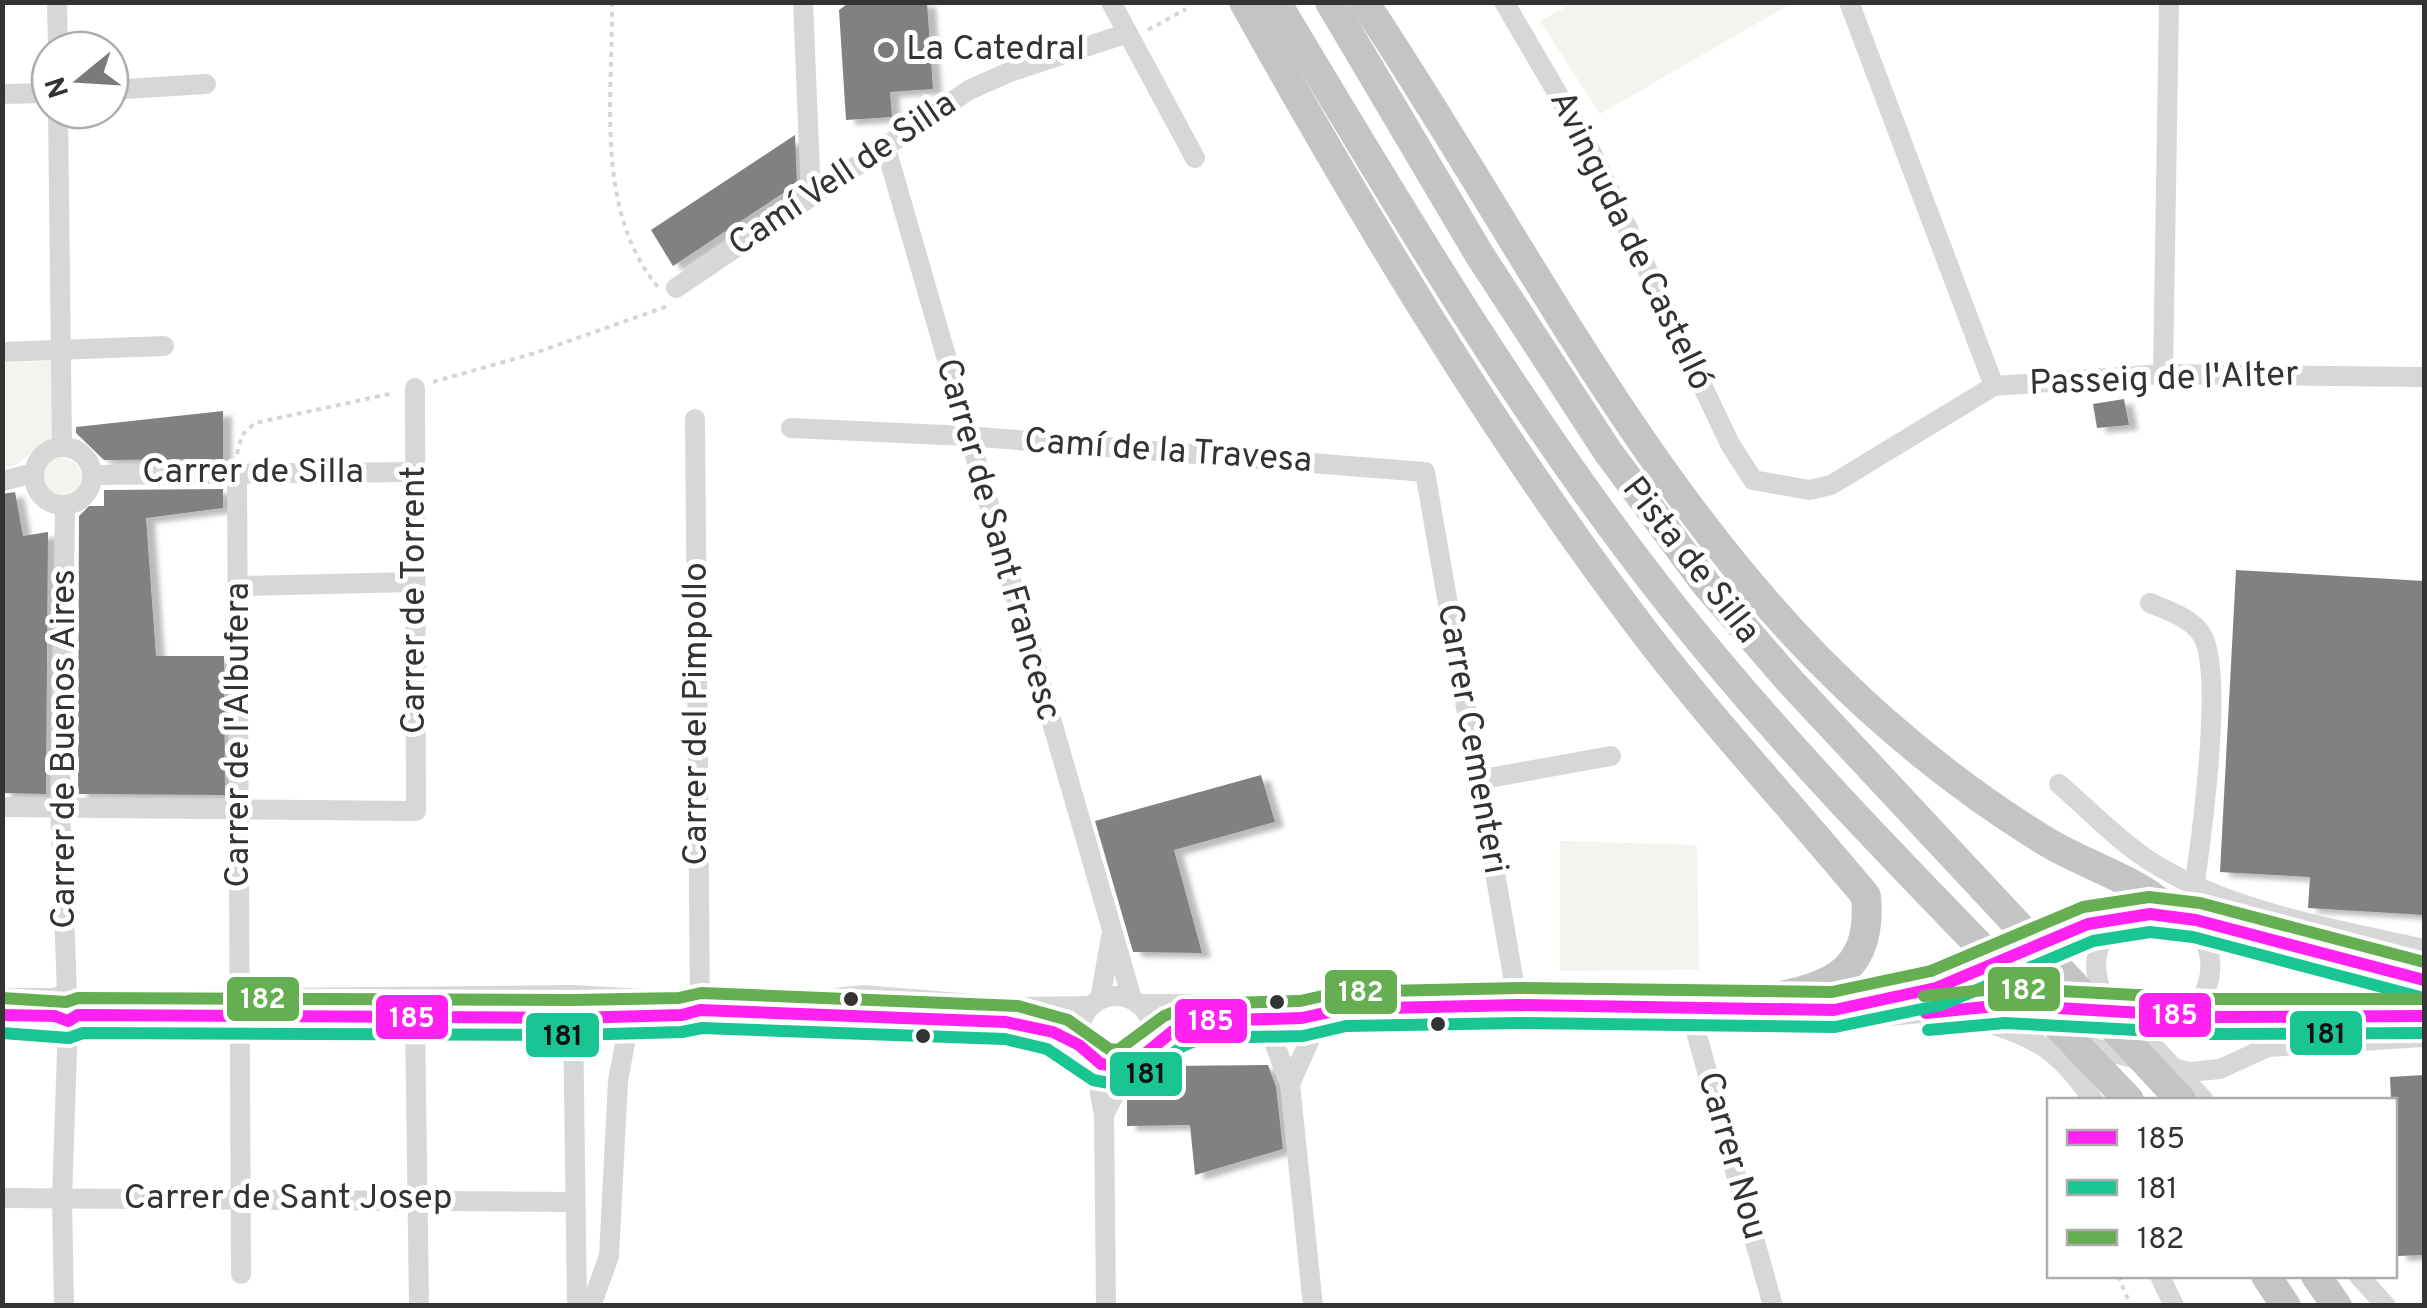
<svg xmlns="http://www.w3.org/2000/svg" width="2427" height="1308" font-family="Overpass,sans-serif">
  <defs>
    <filter id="shadow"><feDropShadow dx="9" dy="5" stdDeviation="2.5" flood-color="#0004"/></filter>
  </defs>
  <rect width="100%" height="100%" fill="#fff"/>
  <g fill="#f1f5ed">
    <polygon points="1573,3 1573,2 1792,3 1600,114 1540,21"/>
    <polygon points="52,361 52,437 16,465 3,468 2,363"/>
    <circle cx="62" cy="477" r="19"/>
    <polygon points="1560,841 1697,845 1699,970 1560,971"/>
  </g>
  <g fill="#818181" filter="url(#shadow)">
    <polygon points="850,2 927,2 933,89 890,92 892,117 846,120 839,10"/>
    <polygon points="795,135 797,184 673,266 651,230"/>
    <polygon points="2124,399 2129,425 2097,428 2093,404"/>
    <polygon points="223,411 223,459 104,460 76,433 76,427"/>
    <polygon points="223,489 223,508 146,518 156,656 224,656 225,795 78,794 79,516 89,506 104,506 104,490"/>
    <polygon points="15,492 23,536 48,532 46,794 2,793 2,494"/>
    <polygon points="2236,570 2424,581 2424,915 2308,908 2310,877 2220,872"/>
    <polygon points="1261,775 1275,822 1174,850 1202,953 1133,952 1095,821"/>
    <polygon points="1268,1065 1276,1087 1283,1149 1195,1175 1190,1125 1127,1126 1127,1100 1168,1066"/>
    <polygon points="2424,1075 2424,1255 2398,1256 2390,1077"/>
  </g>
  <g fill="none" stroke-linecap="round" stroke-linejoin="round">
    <g stroke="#d6d6d6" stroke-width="4" stroke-dasharray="5 5" stroke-linecap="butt">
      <path d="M612 2C613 96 594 210 658 287"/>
      <polyline points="1148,30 1186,9"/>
      <polyline points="433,382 535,353 671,305"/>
      <polyline points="237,454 242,435 255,423 394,393"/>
      <polyline points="2118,1276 2131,1306"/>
    </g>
    <g stroke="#d7d7d7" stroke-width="20">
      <polyline points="57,2 58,50"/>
      <polyline points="803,2 811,197"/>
      <polyline points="1111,2 1195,158"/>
      <polyline points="1504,2 1589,147 1730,444 1753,480 1809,490 1831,485 1994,386 2163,374 2424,377"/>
      <polyline points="1849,2 1994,386"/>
      <polyline points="110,90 206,84"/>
      <polyline points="2,94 50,93"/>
      <polyline points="58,110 62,447"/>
      <polyline points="885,145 1132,999"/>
      <polyline points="676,288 969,90 1007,73 1128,33"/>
      <polyline points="2,352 164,346"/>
      <polyline points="2163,374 2169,2"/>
      <polyline points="695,419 700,1010"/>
      <polyline points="791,428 966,436 1425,472 1518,1005"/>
      <circle cx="63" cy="476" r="29"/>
      <polyline points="237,474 241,1274"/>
      <polyline points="92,475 414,472"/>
      <polyline points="2,481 34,473"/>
      <polyline points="65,505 60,808 67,993"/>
      <polyline points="238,586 413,582"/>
      <path d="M2150 603C2167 610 2192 618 2202 635 2226 675 2198 866 2189 919"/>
      <polyline points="1478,780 1611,756"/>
      <path d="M2059 784C2087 808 2115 838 2147 859 2227 912 2332 928 2424 949"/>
      <polyline points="2,807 416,811 415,388"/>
      <path d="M2112 920C2097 946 2091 962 2101 991L2204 1100"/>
      <circle cx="1116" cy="1032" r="36"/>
      <polyline points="2,998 55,998 67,993"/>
      <polyline points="1100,999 1111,937"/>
      <polyline points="78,1000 572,995 682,1001 700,1010"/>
      <polyline points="1139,1004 1317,1005 1343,1009 1689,1007 1777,1012 1834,1010 1879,1017 2005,1005 2212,1017 2424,1016"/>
      <polyline points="769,1005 863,995 1007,1007 1091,1006"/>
      <polyline points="1689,1007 1773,1306"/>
      <polyline points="1841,1008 1878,997 1936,988 2088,924 2150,914 2196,920 2424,980"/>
      <polyline points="567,1010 573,1018 577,1306"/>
      <path d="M1958 1013C2027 1037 2050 1037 2093 1100"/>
      <polyline points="2,1015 55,1016 68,1021"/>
      <polyline points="78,1015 573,1018 682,1015 700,1010 1006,1022 1035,1026 1084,1048"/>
      <path d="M2191 1016C2216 981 2216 957 2196 920"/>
      <polyline points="1266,1021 1290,1084 1319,1019"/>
      <polyline points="2082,1045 2189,1072 2220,1069 2268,1047 2424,1037"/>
      <polyline points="1147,1050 1181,1027 1197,1023 1319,1019 1341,1010"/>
      <polyline points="1094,1060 1104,1115 1106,1306"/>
      <polyline points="1290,1084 1313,1306"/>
      <polyline points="1104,1115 1129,1065"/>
      <polyline points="2,1198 573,1202"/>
      <polyline points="2160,1276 2174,1306"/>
      <polyline points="2359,1276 2386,1306"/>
      <polyline points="64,1306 62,1198 68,1021"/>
      <polyline points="419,1306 415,1018 420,1009"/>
      <polyline points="591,1306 609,1256 618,1081 630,1016"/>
    </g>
    <g stroke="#c4c4c4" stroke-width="30">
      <path d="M1244 2C1365 219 1492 431 1642 629 1712 721 1792 807 1866 896 1875 994 1801 989 1725 1008"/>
      <path d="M1276 2C1400 209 1523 418 1673 607 1812 782 1976 939 2129 1100"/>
      <polyline points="1330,2 1479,254 1608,452 1706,584 1789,680 2181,1100"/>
      <path d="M1364 2C1511 222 1632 469 1818 659 1887 729 1963 791 2047 842 2090 868 2142 880 2177 918"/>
      <polyline points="2266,1276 2286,1306"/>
      <polyline points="2316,1276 2337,1306"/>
    </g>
    <g stroke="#fff" stroke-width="20">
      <g id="bus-1">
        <polyline points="1926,1013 2005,1005 2212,1017 2424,1016"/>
        <polyline points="2,1015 55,1016 68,1021 78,1015 573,1018 682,1015 700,1010 1006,1022 1053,1032 1079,1045 1101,1064 1121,1067 1139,1059 1173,1031 1199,1021 1302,1018 1343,1009 1518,1005 1834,1010 1936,988 2088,924 2150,914 2196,920 2424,980"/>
      </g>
    </g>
    <g stroke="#fff" stroke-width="20">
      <g id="bus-2">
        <polyline points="1928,1030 2005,1023 2212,1034 2424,1033"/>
        <polyline points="2,1033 69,1038 83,1033 573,1035 682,1032 702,1028 1005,1039 1047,1049 1093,1080 1120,1085 1139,1079 1183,1046 1202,1038 1303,1036 1346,1026 1518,1023 1835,1027 1941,1005 2093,941 2150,932 2193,937 2420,997"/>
      </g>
    </g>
    <g stroke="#fff" stroke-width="20">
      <g id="bus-3">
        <polyline points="1924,996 2005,988 2212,999 2424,999"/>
        <polyline points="2,998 66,1002 78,998 573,1000 679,998 701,993 1018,1006 1068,1020 1109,1049 1118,1050 1164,1016 1194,1004 1300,1001 1341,992 1518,988 1832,992 1931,971 2083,907 2149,897 2200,903 2424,962"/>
      </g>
    </g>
    <use href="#bus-1" stroke="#ff22f1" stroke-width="12"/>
    <use href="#bus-2" stroke="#1ac594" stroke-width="12"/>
    <use href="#bus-3" stroke="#66ae52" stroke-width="12"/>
  </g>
  <circle fill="#7a7a7a" stroke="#fff" stroke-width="4" cx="886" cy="50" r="10"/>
  <g fill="#333" stroke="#fff" stroke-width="4">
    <circle cx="851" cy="999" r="9"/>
    <circle cx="1277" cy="1002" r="9"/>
    <circle cx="1438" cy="1024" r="9"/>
    <circle cx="923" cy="1036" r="9"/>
  </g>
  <g text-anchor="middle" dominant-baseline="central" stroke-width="10" stroke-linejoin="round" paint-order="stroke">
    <g font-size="35" fill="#333" stroke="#fff" text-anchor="start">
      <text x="906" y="50">La Catedral</text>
    </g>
    <g font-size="35" fill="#333" stroke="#fff">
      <text transform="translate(843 175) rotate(-34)">Camí Vell de Silla</text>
      <text transform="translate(1630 241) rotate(64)">Avinguda de Castelló</text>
      <text transform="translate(2164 380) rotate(-2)">Passeig de l'Alter</text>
      <text transform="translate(1168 452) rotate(4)">Camí de la Travesa</text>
      <text x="253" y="473">Carrer de Silla</text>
      <text transform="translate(997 540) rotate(74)">Carrer de Sant Francesc</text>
      <text transform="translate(1690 561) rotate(52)">Pista de Silla</text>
      <text transform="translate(415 600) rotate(-90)">Carrer de Torrent</text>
      <text transform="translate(697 714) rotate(-90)">Carrer del Pimpollo</text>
      <text transform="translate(239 735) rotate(-90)">Carrer de l'Albufera</text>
      <text transform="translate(1471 739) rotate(80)">Carrer Cementeri</text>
      <text transform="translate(65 749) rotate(-90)">Carrer de Buenos Aires</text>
      <text transform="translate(1731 1156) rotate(74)">Carrer Nou</text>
      <text x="288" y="1199">Carrer de Sant Josep</text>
    </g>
  </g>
  <g stroke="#fff" stroke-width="4">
    <rect x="1986" y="965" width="76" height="48" rx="10" fill="#66ae52"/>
    <rect x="1323" y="968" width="76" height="48" rx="10" fill="#66ae52"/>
    <rect x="225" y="975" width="76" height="48" rx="10" fill="#66ae52"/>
    <rect x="2137" y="991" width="76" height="48" rx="10" fill="#ff22f1"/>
    <rect x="374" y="993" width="76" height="48" rx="10" fill="#ff22f1"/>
    <rect x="1173" y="997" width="76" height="48" rx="10" fill="#ff22f1"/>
    <rect x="2288" y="1009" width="76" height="48" rx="10" fill="#1ac594"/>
    <rect x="524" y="1011" width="77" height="48" rx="10" fill="#1ac594"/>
    <rect x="1108" y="1050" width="76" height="48" rx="10" fill="#1ac594"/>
  </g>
  <g font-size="28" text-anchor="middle" font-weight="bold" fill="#fff">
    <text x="2024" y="999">182</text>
    <text x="1361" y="1001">182</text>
    <text x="263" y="1008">182</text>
    <text x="2175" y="1024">185</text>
    <text x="412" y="1027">185</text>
    <text x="1211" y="1030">185</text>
  </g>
  <g font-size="28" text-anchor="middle" font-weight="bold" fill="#111">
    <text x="2326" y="1043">181</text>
    <text x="563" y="1045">181</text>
    <text x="1146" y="1083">181</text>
  </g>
  <rect width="2427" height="1308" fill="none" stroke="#333333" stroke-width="10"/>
  <rect x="2047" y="1098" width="350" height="180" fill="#ffffff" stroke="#adadad" stroke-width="2.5"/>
  <rect x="2067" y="1130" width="50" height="15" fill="#ff22f1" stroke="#adadad" stroke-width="2.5"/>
  <text x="2137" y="1148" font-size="30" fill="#333333">185</text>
  <rect x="2067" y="1180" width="50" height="15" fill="#1ac594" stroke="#adadad" stroke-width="2.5"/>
  <text x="2137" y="1198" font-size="30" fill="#333333">181</text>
  <rect x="2067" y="1230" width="50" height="15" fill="#66ae52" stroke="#adadad" stroke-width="2.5"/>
  <text x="2137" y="1248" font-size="30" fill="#333333">182</text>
  <g transform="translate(80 80) rotate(252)"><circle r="48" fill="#ffffff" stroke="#adadad" stroke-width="2.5"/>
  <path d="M0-8L18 38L0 25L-18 38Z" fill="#7a7a7a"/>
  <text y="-15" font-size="28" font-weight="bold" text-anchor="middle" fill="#333333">N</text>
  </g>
</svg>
